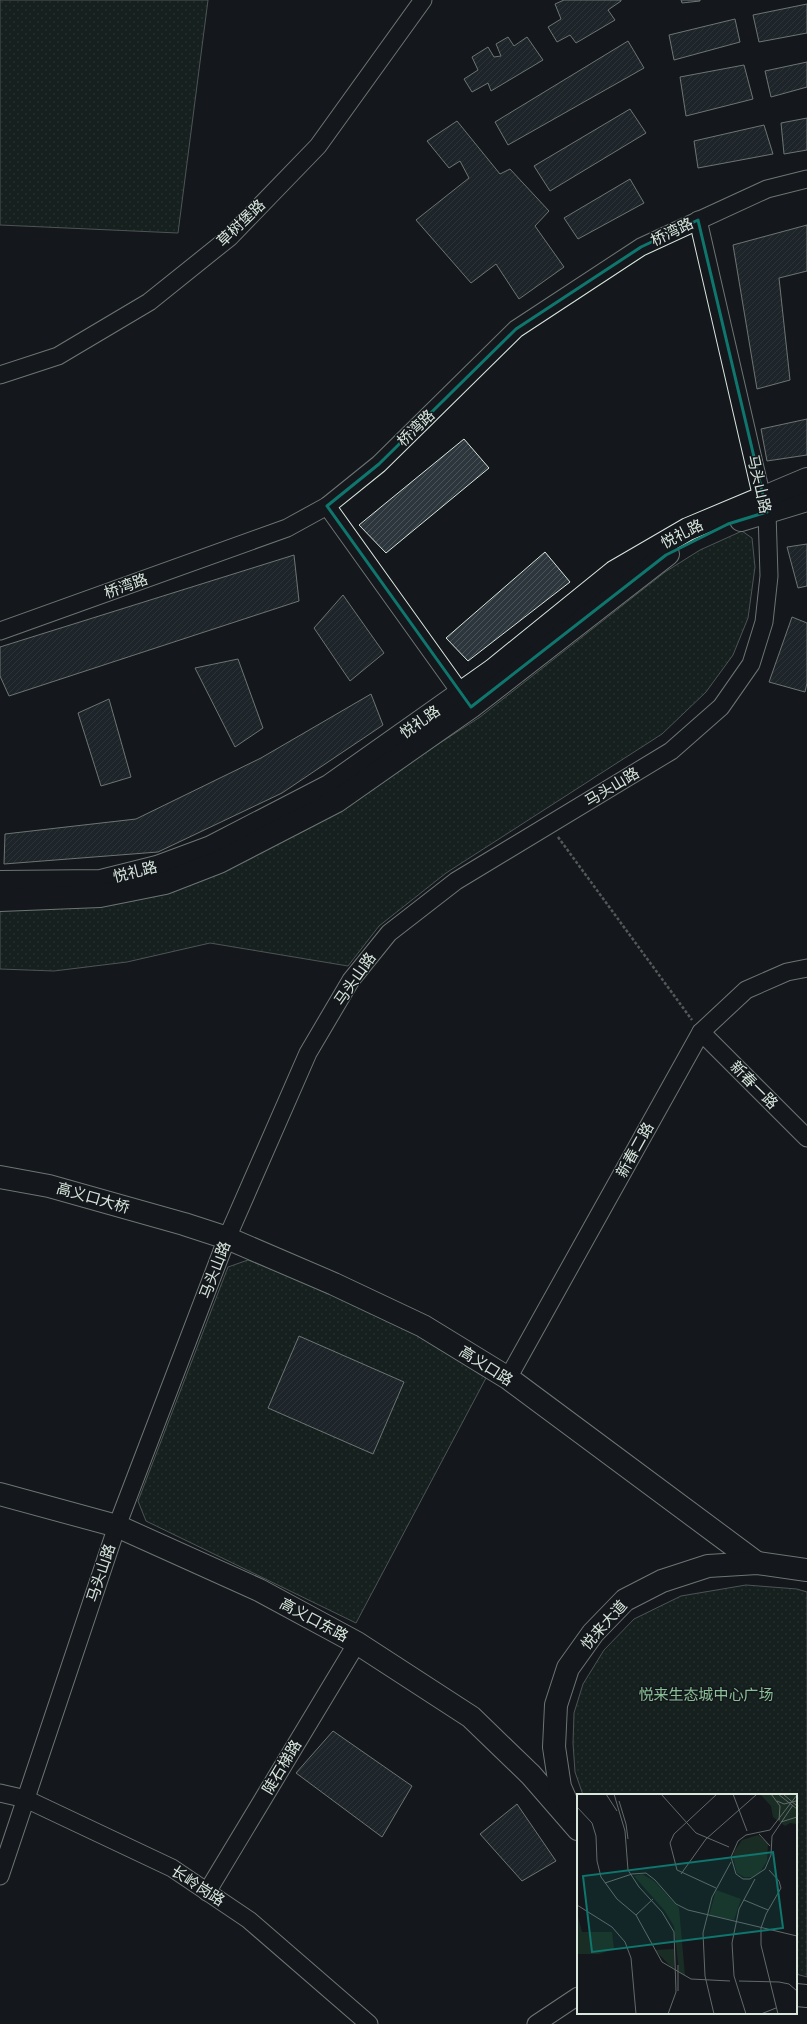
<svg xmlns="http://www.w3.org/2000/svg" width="807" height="2024" font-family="Karla,'Noto Sans SC',sans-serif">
  <defs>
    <pattern id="park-dots" width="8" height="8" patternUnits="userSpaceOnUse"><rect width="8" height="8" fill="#1a2d24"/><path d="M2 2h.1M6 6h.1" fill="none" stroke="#3b4b43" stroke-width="1.8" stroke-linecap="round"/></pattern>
    <pattern id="building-hatch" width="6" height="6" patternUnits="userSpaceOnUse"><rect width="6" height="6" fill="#2c363c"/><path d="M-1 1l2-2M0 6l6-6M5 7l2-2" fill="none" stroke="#4a5358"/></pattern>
  </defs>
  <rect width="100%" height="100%" fill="#14181c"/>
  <g fill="url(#park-dots)" stroke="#939e99">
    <polygon points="0,0 208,0 178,233 0,225"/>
    <polygon points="742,531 752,538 755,567 748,618 733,655 706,692 662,734 446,873 379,926 348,966 210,943 127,962 54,971 0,969 0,906 344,805 480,717 665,572 700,550"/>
    <polygon points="248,1260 331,1292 418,1335 486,1378 356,1623 146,1521 138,1501 228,1267"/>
    <polygon points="746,1585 797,1589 807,1592 807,1977 796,1974 796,1795 583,1795 575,1772 573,1743 574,1713 583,1684 604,1650 634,1619 681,1596"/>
  </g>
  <g fill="url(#building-hatch)" stroke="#d8e6dc">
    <polygon points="564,0 621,0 621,1 608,10 615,20 576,43 570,35 557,42 548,27 561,19 555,4"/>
    <polygon points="681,0 700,0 700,1 682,3"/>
    <polygon points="807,4 807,33 759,42 753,15"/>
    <polygon points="735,19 740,42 674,60 669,35"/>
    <polygon points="508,37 514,46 527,37 543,60 491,91 488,83 472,92 464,79 478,70 472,57 488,47 494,57 501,56 496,44"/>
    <polygon points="628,41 644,68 508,145 495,122"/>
    <polygon points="807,62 807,87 771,97 765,71"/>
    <polygon points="744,65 753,99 686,116 680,77"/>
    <polygon points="630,109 646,133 550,191 534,166"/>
    <polygon points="807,118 807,150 784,154 781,123"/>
    <polygon points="457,121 500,174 510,169 549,211 535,226 564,267 519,299 496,264 471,283 416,220 469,178 460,161 449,168 427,141"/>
    <polygon points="764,125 773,154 698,168 694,141"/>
    <polygon points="630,179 644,203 578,239 564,218"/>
    <polygon points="807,225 807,271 779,278 790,380 757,389 733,245"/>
    <polygon points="807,419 807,455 767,461 761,429"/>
    <polygon points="464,439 489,468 386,553 359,525"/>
    <polygon points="807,544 807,586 798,588 787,547"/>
    <polygon points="545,552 570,582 468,661 446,638"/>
    <polygon points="294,555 299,601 9,696 0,676 0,647"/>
    <polygon points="343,595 384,653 350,681 314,628"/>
    <polygon points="792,617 807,623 807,683 805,692 769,682"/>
    <polygon points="238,659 263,728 235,747 195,668"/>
    <polygon points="371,694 383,725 282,793 158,852 4,864 5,834 136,819 261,758"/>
    <polygon points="109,699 131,777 101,786 78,713"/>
    <polygon points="299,1336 404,1382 373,1454 268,1408"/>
    <polygon points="333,1731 412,1786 382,1837 296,1773"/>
    <polygon points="517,1804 556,1861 522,1881 480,1834"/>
  </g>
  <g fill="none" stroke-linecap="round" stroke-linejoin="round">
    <g stroke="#d8e6dc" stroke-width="19">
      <g id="minor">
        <polyline points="0,375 58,356 149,302 230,237 318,146 423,0"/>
        <polyline points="327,506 468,703"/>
        <polyline points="0,631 287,528 327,506 379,464 516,329 641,247 767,189 807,179"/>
        <polyline points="701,1032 807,1138"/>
        <polyline points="508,1378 701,1032 746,990 787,972 807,968"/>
        <polyline points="0,1793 26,1799 172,1868 249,1920 369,2024"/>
        <polyline points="0,1876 117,1526 227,1238 308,1053 351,980 389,933 456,881 671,751 721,707 751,664 764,622 769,576 767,512 762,498 698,220"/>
        <polyline points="207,1892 357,1643"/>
        <polyline points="536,2024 578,1996"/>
      </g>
    </g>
    <g stroke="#d8e6dc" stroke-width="24">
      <g id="major">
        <polyline points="741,520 807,500"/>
        <polyline points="0,882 101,881 157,867 211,847 329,786 493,670 614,572 688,529 807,479"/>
        <polyline points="0,900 100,896 165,883 219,862 337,801 471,707 668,554"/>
        <polyline points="0,1177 49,1186 184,1224 227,1238 334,1284 423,1326 508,1378 757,1563"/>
        <polyline points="0,1494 117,1526 259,1590 357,1643 471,1717 531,1775 578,1829"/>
        <polyline points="571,1812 560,1787 554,1747 556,1705 568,1668 593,1633 625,1600 662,1581 708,1566 757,1563 807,1570"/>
        <polyline points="796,1995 807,1996"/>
      </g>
    </g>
    <polyline stroke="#9da8a2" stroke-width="2.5" stroke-dasharray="3 2" stroke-linecap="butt" points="558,837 692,1020"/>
    <use href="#minor" stroke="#14181c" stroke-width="17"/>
    <use href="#major" stroke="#14181c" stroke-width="22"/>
  </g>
  <path d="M0 0H807V2024H0ZM698 220 767 512 728 524 666 555 471 707 327 506 379 464 516 329 641 247Z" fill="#14181c" fill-opacity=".55" fill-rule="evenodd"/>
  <path fill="none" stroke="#0f766e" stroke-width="3" stroke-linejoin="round" d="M698 220 767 512 728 524 666 555 471 707 327 506 379 464 516 329 641 247Z"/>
  <g text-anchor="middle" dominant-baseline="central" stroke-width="3" stroke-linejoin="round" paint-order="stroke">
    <g font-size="15" fill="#d8e6dc" stroke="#14181c">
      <text transform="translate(241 223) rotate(-44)">草树堡路</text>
      <text transform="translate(672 232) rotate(-26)">桥湾路</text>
      <text transform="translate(416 428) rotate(-44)">桥湾路</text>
      <text transform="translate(759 484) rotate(77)">马头山路</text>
      <text transform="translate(682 534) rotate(-27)">悦礼路</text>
      <text transform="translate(126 586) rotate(-20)">桥湾路</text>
      <text transform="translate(420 722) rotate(-35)">悦礼路</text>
      <text transform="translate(612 787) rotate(-31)">马头山路</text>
      <text transform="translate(135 872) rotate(-14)">悦礼路</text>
      <text transform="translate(355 979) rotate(-55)">马头山路</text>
      <text transform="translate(754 1085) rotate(45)">新春一路</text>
      <text transform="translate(635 1150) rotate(-61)">新春二路</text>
      <text transform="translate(93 1198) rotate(16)">高义口大桥</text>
      <text transform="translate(215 1270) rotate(-69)">马头山路</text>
      <text transform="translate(486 1366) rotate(32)">高义口路</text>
      <text transform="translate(101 1573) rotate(-72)">马头山路</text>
      <text transform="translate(314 1620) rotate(28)">高义口东路</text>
      <text transform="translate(604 1625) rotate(-48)">悦来大道</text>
      <text transform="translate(282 1767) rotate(-59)">陡石梯路</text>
      <text transform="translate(198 1886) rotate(33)">长岭岗路</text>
    </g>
    <g font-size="15" fill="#8ac095" stroke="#14181c">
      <text x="706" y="1695">悦来生态城中心广场</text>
    </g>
  </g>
  <g transform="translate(577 1794)">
    <rect width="220" height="220" fill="#14181c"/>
    <path d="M183 0H220V30L213 29 208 32 196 23 194 12ZM181 41 191 50 190 67 183 78 175 83H167L160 79 156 64 157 58 165 46ZM65 80 77 87 102 114 108 182 102 177 97 132 87 116 57 82ZM139 96 164 105 157 126 132 122ZM0 119 5 138H35L37 155 22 160H0ZM98 155 97 173 95 174 78 156Z" fill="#1a2d24"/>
    <path fill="none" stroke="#626a69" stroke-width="1" d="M29 0 40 17M37 0 48 37 51 76 62 93 85 118 97 138 99 198 91 220M84 0 119 39 152 53M156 0 170 37M194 0 203 12 202 26M201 0 220 15M206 0 220 12M42 7 49 30 51 45M200 7 207 10 219 7M216 11 195 42 194 61 188 75 173 85H166L159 80 154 63 161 47 169 41 193 36 220 1M0 13 15 29 19 42 20 67 24 83 40 105 59 121 85 168 114 185 153 187M204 28 220 23M182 40 193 52M192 76 202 87 204 94 189 120 184 134V151L201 220M104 80 129 45 179 1M28 89 55 80 69 79 78 86 99 110 111 116 220 142M139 94 100 76 93 49 97 40 140 0M167 106 191 116M0 111 35 133 48 148 54 164 59 220M59 121 76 105M220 125V152M162 187 202 188 212 190 220 197M101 197V171M137 220 128 182 126 139 135 103 154 68M169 220 157 182 155 149 162 115 178 85M184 220 199 214"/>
    <path fill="#0f766e" fill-opacity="0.15" stroke="#0f766e" stroke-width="2" d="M196 58 206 134 15 158 6 82Z"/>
    <rect width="220" height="220" fill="none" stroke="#d8e6dc" stroke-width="2"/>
  </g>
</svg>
